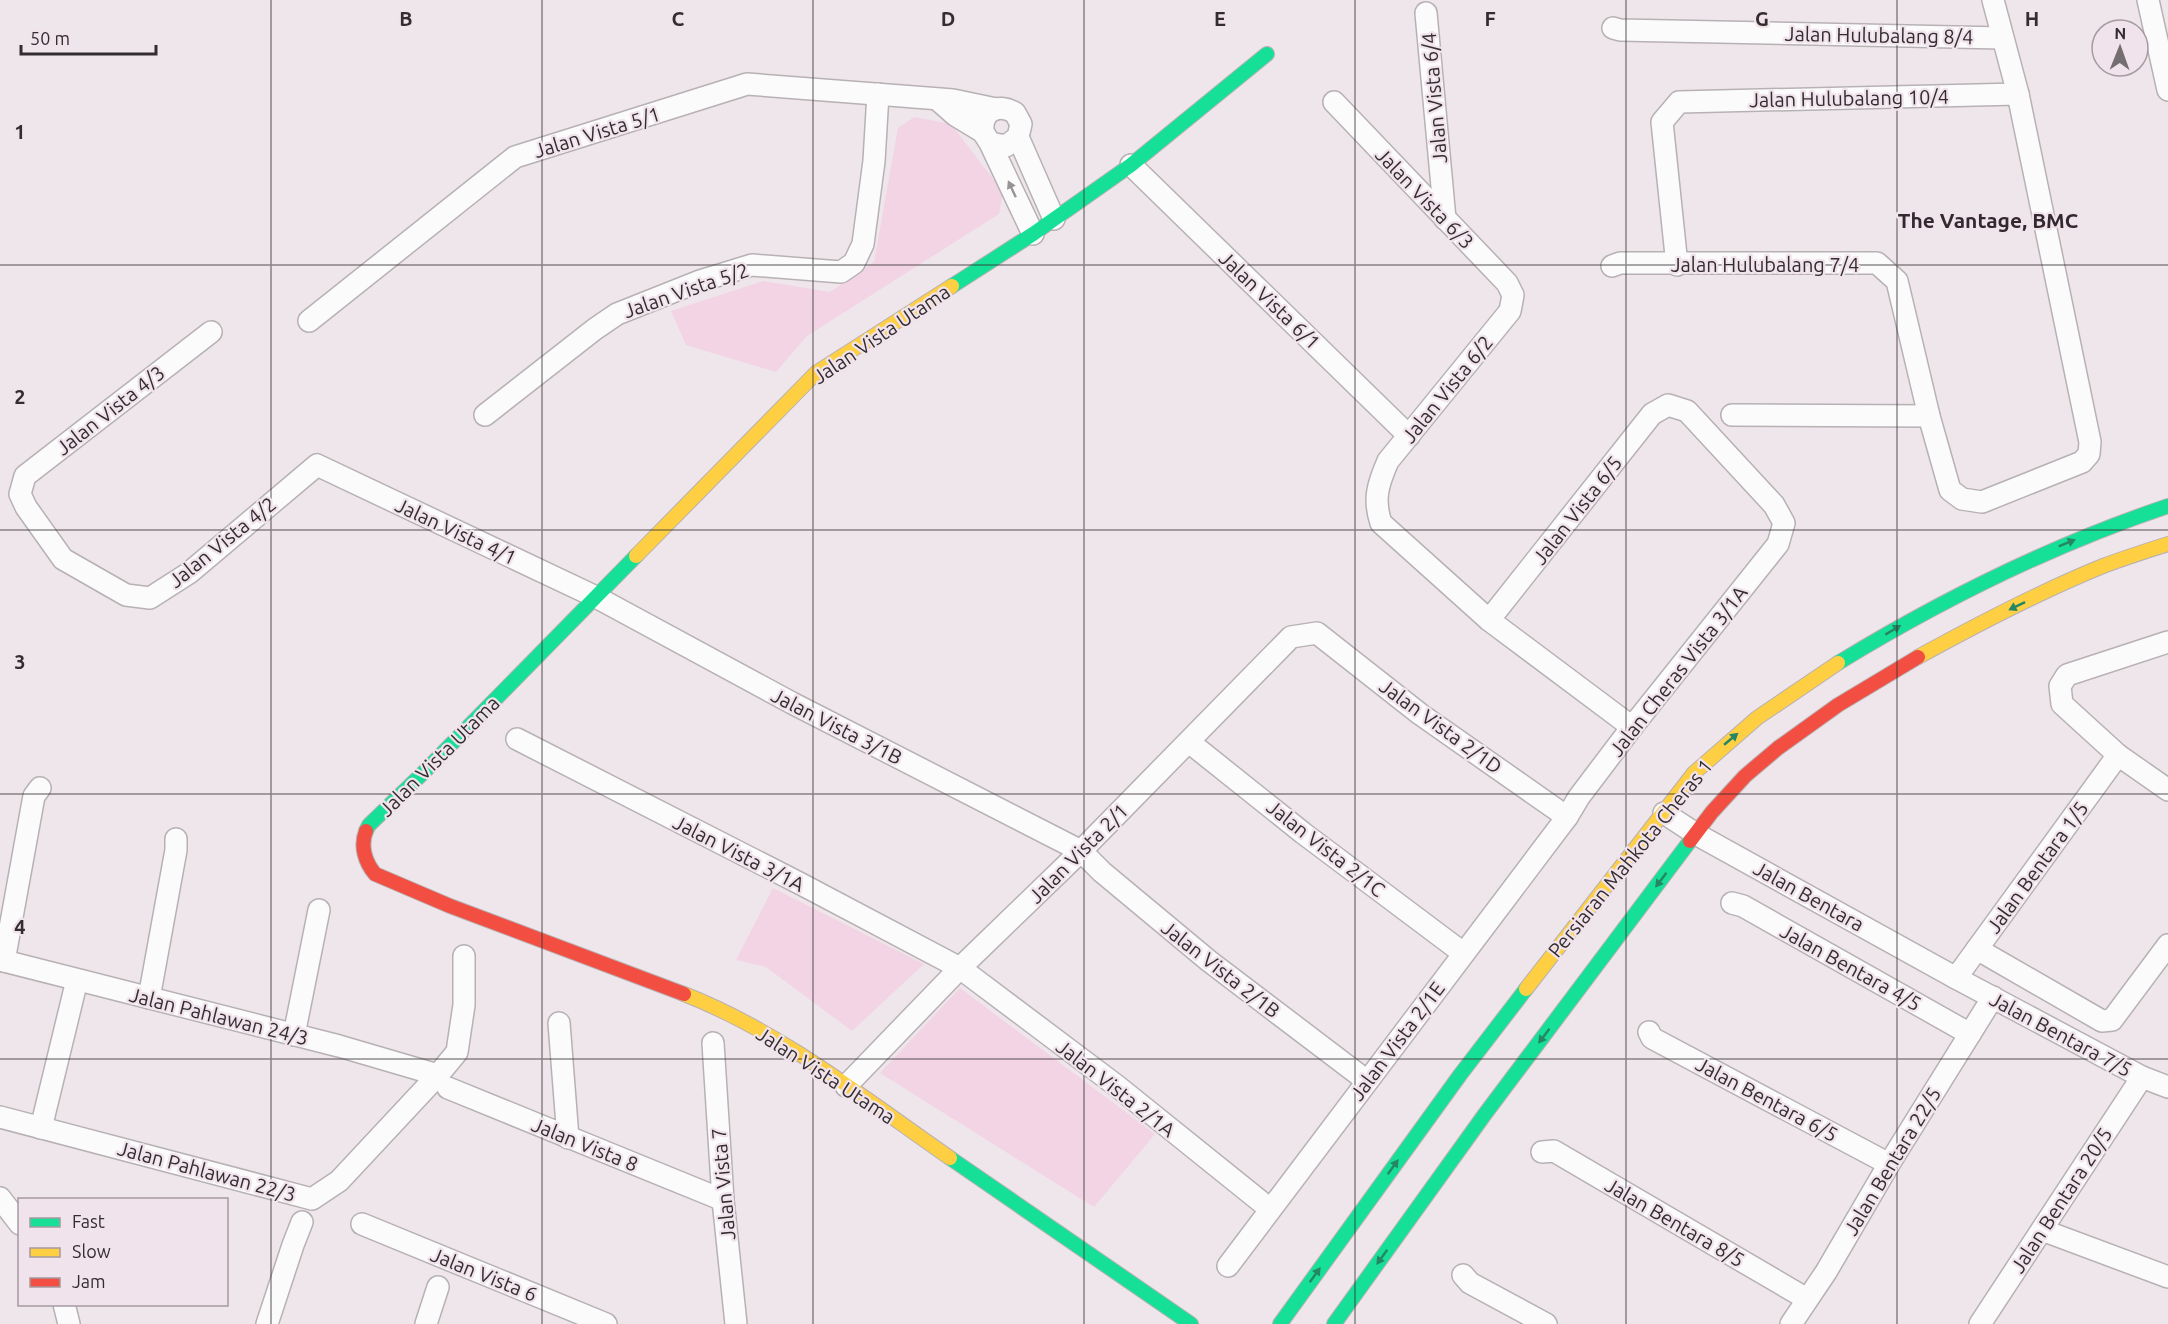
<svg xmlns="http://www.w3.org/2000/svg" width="2168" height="1324" font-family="Ubuntu,sans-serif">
  <rect width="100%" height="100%" fill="#eee6ea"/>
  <g fill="#f2d4e4">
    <polygon points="914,117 951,124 1003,192 999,214 807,336 776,372 686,345 671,311 763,281 830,292 874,262 898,128"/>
    <polygon points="773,888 924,964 852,1031 766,967 736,960"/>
    <polygon points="960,988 1155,1134 1094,1207 880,1073"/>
  </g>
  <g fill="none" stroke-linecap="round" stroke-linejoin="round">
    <g stroke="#b7b1b4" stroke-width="24">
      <g id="street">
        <polyline points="2148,0 2168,90"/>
        <polyline points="1426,13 1445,219"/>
        <polyline points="1613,28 1620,30 2002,38"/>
        <polyline points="938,100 955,115 983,132"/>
        <path d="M1334 102 1507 283 1513 295 1510 311 1388 461C1378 484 1373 499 1381 523L1489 620 1632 727"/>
        <polyline points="1018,137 1054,219"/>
        <path d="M990 143 1006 146 1018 137 1021 124 1015 113C997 102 981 112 983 132L990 143 1033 234"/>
        <polyline points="1131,165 1409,436"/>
        <polyline points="1677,265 1662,122 1679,102 2018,94"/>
        <polyline points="1612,266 1620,263 1877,263 1897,281 1929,416 1950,490 1962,499 1982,502 2082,462 2089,454 2090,442 2018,94 1993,0"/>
        <polyline points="309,321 515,157 747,84 953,100 996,109"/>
        <polyline points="211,332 25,476 20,494 26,507 63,559 126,595 150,598 189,573 317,465 596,597 792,703 1081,851 1102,872 1209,961 1367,1081"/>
        <polyline points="485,415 595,329 617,314 700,281 752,265 841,272 854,263 863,244 874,161 878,94"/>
        <polyline points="1732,415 1929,416"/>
        <polyline points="2168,642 2067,675 2060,686 2062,704 2118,755 2168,790"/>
        <polyline points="517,739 801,884 960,968 1117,1086 1270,1209"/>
        <polyline points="1189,742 1303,833 1463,953"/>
        <polyline points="1664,813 1696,834 1956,978 2142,1077 2168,1087"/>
        <polyline points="1732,903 1743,906 1970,1034"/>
        <polyline points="1977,949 2102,1021 2112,1020 2168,945"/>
        <polyline points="0,960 339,1046 438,1075"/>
        <polyline points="4,961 34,796 40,788"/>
        <polyline points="1956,978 2118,755"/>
        <polyline points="149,998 176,850 176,839"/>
        <polyline points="559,1023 568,1138"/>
        <polyline points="1649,1032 1652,1038 1889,1164"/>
        <polyline points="294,1035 319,910"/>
        <polyline points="713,1043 723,1200 736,1324"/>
        <polyline points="846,1086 960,968 1081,851 1291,637 1317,633 1420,714 1567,817"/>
        <polyline points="448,1088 723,1200"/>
        <polyline points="0,1117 312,1199 339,1181 438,1075 457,1052 464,1005 464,956"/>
        <polyline points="41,1128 77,980"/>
        <polyline points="1542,1152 1554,1151 1807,1299"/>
        <polyline points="0,1198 20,1224"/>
        <polyline points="362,1224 606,1324"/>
        <polyline points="2042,1230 2168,1277"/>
        <polyline points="1228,1266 1567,817 1579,797 1632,727 1778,544 1784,523 1774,505 1687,411 1668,405 1652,414 1489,620"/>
        <polyline points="1463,1275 1470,1283 1546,1324"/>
        <polyline points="64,1304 69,1324"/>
        <polyline points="267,1324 293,1245 302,1222"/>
        <polyline points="426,1324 438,1287"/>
        <polyline points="1791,1324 1826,1272 1889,1164 1993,997"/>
        <polyline points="1980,1324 2142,1077"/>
      </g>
    </g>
    <g stroke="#b7b1b4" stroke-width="16">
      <g id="fast">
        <polyline points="952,286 1033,234 1131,165 1267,54"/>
        <path d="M1838 663C1943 599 2052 545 2168 506"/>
        <polyline points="366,831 369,825 423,773 636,556"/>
        <polyline points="950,1158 1191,1324"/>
        <polyline points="1280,1324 1460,1075 1526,989"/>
        <polyline points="1334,1324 1485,1114 1690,841"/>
      </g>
    </g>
    <g stroke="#b7b1b4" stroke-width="16">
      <g id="slow">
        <polyline points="636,556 816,373 952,286"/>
        <path d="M1918 657C1978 624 2039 592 2103 566 2124 558 2146 551 2168 544"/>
        <polyline points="1526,989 1694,773 1757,718 1838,663"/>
        <path d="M684 994C781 1032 865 1099 950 1158"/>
      </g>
    </g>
    <g stroke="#b7b1b4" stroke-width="16">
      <g id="jam">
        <path d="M366 831C360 846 365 862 375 874L450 906 684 994"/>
        <polyline points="1690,841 1712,812 1745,776 1778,748 1838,705 1918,657"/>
      </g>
    </g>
    <use href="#street" stroke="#fcfbfc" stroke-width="21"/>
    <use href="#fast" stroke="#16e098" stroke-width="14"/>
    <use href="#slow" stroke="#ffcf43" stroke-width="14"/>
    <use href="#jam" stroke="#f24e42" stroke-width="14"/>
  </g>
  <defs><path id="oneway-solid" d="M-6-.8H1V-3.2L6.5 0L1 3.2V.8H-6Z" transform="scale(1.5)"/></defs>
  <use fill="#989496" href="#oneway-solid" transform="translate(1012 189) rotate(-115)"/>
  <g fill="#248664">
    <use href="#oneway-solid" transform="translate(2067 543) rotate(-22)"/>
    <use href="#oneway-solid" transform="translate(2017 606) rotate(154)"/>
    <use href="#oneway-solid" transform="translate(1893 630) rotate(-31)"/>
    <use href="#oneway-solid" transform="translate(1731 739) rotate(-40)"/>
    <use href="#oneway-solid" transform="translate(1661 880) rotate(127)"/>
    <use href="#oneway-solid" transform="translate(1544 1036) rotate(127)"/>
    <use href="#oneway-solid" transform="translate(1393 1167) rotate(-54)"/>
    <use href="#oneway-solid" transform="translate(1382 1257) rotate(126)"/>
    <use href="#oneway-solid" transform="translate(1315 1275) rotate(-54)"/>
  </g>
  <path fill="none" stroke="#332d30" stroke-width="1.5" stroke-opacity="0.55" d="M271 0V1324M542 0V1324M813 0V1324M1084 0V1324M1355 0V1324M1626 0V1324M1897 0V1324M0 265H2168M0 530H2168M0 794H2168M0 1059H2168"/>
  <g text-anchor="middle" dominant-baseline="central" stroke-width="4.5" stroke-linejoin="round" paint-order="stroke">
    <g font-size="20" fill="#332d30" stroke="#f1e3eb">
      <text transform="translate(1879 35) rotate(1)">Jalan Hulubalang 8/4</text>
      <text transform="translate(1434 98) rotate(-95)">Jalan Vista 6/4</text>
      <text transform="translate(1849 98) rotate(-1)">Jalan Hulubalang 10/4</text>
      <text transform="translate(597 132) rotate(-17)">Jalan Vista 5/1</text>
      <text transform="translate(1425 198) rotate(46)">Jalan Vista 6/3</text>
      <text x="1765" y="264">Jalan Hulubalang 7/4</text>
      <text transform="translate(686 290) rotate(-19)">Jalan Vista 5/2</text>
      <text transform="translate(1270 300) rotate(44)">Jalan Vista 6/1</text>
      <text transform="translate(881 334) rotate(-34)">Jalan Vista Utama</text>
      <text transform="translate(1447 389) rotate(-51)">Jalan Vista 6/2</text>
      <text transform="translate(110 410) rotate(-38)">Jalan Vista 4/3</text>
      <text transform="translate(1577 510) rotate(-52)">Jalan Vista 6/5</text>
      <text transform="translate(456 531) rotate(25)">Jalan Vista 4/1</text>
      <text transform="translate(222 542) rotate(-39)">Jalan Vista 4/2</text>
      <text transform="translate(1678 671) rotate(-52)">Jalan Cheras Vista 3/1A</text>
      <text transform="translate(837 726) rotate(27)">Jalan Vista 3/1B</text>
      <text transform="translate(1441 726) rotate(36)">Jalan Vista 2/1D</text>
      <text transform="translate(439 756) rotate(-45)">Jalan Vista Utama</text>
      <text transform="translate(1326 848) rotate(38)">Jalan Vista 2/1C</text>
      <text transform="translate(739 853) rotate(27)">Jalan Vista 3/1A</text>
      <text transform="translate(1078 853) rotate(-45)">Jalan Vista 2/1</text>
      <text transform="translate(1630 858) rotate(-51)">Persiaran Mahkota Cheras 1</text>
      <text transform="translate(2037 867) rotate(-54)">Jalan Bentara 1/5</text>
      <text transform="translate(1809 896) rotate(29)">Jalan Bentara</text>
      <text transform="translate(1851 967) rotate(29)">Jalan Bentara 4/5</text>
      <text transform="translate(1221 969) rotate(38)">Jalan Vista 2/1B</text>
      <text transform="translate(219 1016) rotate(14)">Jalan Pahlawan 24/3</text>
      <text transform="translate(2061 1034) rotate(28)">Jalan Bentara 7/5</text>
      <text transform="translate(1397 1041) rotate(-53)">Jalan Vista 2/1E</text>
      <text transform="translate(826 1075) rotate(33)">Jalan Vista Utama</text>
      <text transform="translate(1116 1088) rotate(38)">Jalan Vista 2/1A</text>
      <text transform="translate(1767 1099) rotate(28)">Jalan Bentara 6/5</text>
      <text transform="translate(585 1144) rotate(22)">Jalan Vista 8</text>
      <text transform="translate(1892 1161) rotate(-59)">Jalan Bentara 22/5</text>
      <text transform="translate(207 1171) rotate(15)">Jalan Pahlawan 22/3</text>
      <text transform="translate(723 1184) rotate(-95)">Jalan Vista 7</text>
      <text transform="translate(2061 1200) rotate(-57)">Jalan Bentara 20/5</text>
      <text transform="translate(1675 1222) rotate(30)">Jalan Bentara 8/5</text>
      <text transform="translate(484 1274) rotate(22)">Jalan Vista 6</text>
    </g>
    <g font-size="21" font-weight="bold" fill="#32282d" stroke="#f1e3eb">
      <text x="1988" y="220">The Vantage, BMC</text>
    </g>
  </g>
  <g font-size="20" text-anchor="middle" font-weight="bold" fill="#332d30" stroke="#f1e3eb" stroke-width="4.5" stroke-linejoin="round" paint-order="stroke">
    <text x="406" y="26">B</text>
    <text x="678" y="26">C</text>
    <text x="948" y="26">D</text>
    <text x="1220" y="26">E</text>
    <text x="1490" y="26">F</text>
    <text x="1762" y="26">G</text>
    <text x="2032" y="26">H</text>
    <text x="20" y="139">1</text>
    <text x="20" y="404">2</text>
    <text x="20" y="669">3</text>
    <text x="20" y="934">4</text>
  </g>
  <rect x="18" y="1198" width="210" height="108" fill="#f1e3eb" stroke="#a59aa0" stroke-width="1.5"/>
  <rect x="30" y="1218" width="30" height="9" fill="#16e098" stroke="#a59aa0" stroke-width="1.5"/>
  <text x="72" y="1228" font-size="18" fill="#332d30">Fast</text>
  <rect x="30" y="1248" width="30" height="9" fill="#ffcf43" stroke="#a59aa0" stroke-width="1.5"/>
  <text x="72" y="1258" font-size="18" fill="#332d30">Slow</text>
  <rect x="30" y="1278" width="30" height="9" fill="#f24e42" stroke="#a59aa0" stroke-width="1.5"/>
  <text x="72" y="1288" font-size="18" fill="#332d30">Jam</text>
  <g transform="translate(2120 48) rotate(1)"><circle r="28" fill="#f1e3eb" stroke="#a59aa0" stroke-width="1.5"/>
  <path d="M0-4.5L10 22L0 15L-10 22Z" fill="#746e71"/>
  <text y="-9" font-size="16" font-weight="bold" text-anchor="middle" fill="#332d30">N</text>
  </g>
  <path d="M21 45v9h135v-9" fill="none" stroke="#332d30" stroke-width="3"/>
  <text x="30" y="45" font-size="18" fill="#332d30" stroke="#f1e3eb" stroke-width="4.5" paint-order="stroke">50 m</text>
</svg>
